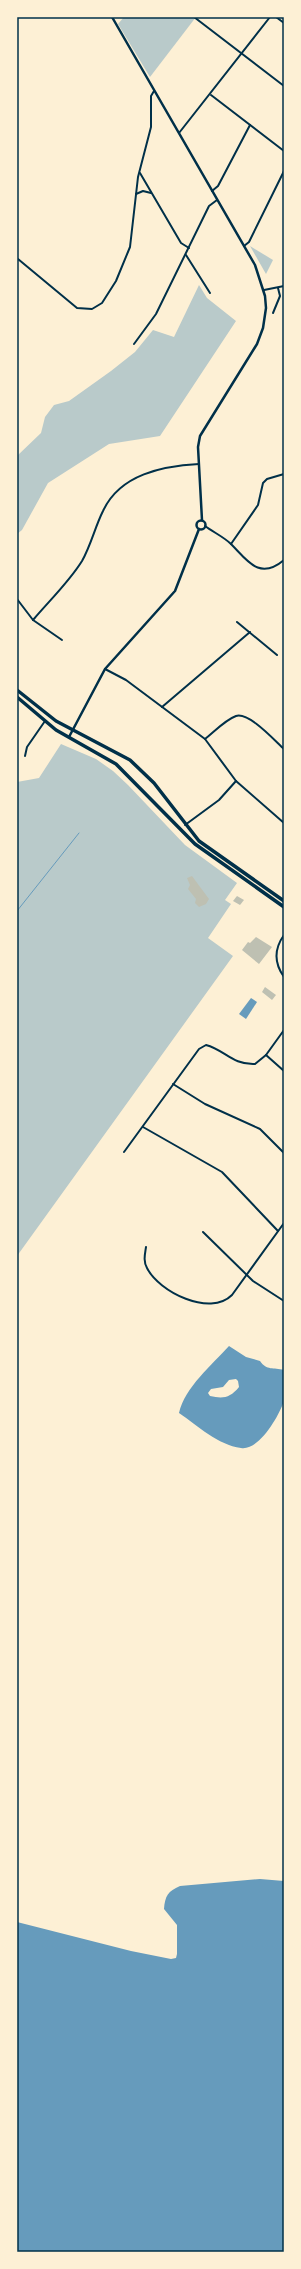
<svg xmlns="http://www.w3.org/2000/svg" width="301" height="2269" font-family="'PT Sans',sans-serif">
  <rect width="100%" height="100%" fill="#fdf0d5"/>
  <g fill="#b9caca">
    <polygon points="124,17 196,17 150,77 118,24"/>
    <polygon points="250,246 273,260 266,274"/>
    <polygon points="199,285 207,298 236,321 160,436 109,444 48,483 22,530 17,534 17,456 41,433 45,417 54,405 69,401 111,371 135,352 153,330 174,337"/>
    <polygon points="61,744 96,759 113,771 128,785 185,845 237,883 225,900 231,904 208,938 233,956 17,1256 17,782 39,778"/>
  </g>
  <g fill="#669bbc" fill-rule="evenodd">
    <polygon points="251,998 257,1002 246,1019 239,1014"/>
    <path d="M229 1346 246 1357 260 1361C267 1371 273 1367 284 1370 284 1379 286 1392 284 1401 279 1416 259 1451 241 1448 218 1445 198 1426 179 1413 185 1387 212 1365 229 1346ZM236 1379 238 1381 239 1387C230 1398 223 1399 210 1396L208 1393 211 1389 223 1387 229 1380Z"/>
    <path d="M260 1879 284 1881V2252H17V1922L131 1951 171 1959 176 1958 177 1954V1925L164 1909C165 1896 168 1891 180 1886Z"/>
  </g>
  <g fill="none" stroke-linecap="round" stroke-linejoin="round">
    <polyline stroke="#669bbc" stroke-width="1" points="17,911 79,833"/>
  </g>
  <g fill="#bec0b2">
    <polygon points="192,876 209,899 206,904 199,907 195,903 196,899 188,889 190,885 187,878"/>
    <polygon points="237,896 244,900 240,905 233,901"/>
    <polygon points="256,937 272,947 259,964 242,950 248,942 250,943"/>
    <polygon points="265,987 276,995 272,1000 262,992"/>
  </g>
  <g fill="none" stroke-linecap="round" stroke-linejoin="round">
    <g stroke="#003049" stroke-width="2">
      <polyline points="194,17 284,86"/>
      <polyline points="276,17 284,23"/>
      <polyline points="211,95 284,151"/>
      <polyline points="179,133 270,17"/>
      <polyline points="140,173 181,243 189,248"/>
      <polyline points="212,191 218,186 250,125"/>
      <polyline points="136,194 143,191 151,193"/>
      <polyline points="244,246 249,242 284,171"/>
      <polyline points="186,255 210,293"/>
      <polyline points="18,259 77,308 92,309 102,303 116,281 130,247 138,177 151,127 151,96 154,91"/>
      <polyline points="264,290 284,286"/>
      <polyline points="273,313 280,296 278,288"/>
      <polyline points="134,344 156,314 209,206 217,200"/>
      <path d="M205 526C213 532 224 537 231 544 247 560 259 581 284 560"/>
      <polyline points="231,544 258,505 263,483 267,479 284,474"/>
      <polyline points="17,599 33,620 62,640"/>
      <path d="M33 620C49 601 69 582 82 561 91 545 95 527 103 511 120 474 163 466 199 464"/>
      <polyline points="237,622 277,655"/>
      <polyline points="105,669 126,680 205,739 236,781 284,823"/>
      <polyline points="162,707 250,632"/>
      <path d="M205 739C214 732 225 720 236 716 249 712 274 740 284 749"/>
      <polyline points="25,756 27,747 45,721"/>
      <polyline points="185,825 219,800 236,781"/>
      <path d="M284 935C274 949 274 963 284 977"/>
      <polyline points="266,1055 284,1071"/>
      <polyline points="173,1084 205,1104 260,1129 284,1153"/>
      <polyline points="143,1127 222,1172 278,1231"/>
      <path d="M124 1152 199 1049 206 1045C225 1050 232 1065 255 1064L266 1055 284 1030"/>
      <polyline points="203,1232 253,1281 284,1301"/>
      <path d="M146 1247C145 1254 143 1261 147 1268 159 1292 210 1317 232 1295L284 1223"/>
    </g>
    <g stroke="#003049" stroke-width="2.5">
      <polyline points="112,17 255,265 265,296 266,308 263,328 257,344 200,436 198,447 202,520"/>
      <circle cx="201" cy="525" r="4.5"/>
      <polyline points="69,737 105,669 175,591 199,529"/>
    </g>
    <g stroke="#003049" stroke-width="3.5">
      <polyline points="17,690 56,721 130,760 154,783 199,841 284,901"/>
      <polyline points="17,697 56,730 116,764 195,844 284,907"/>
    </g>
  </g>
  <rect width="301" height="2269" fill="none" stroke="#fdf0d5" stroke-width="36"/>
  <rect x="18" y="18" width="265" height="2233" fill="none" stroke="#003049" stroke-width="1.5"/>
</svg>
